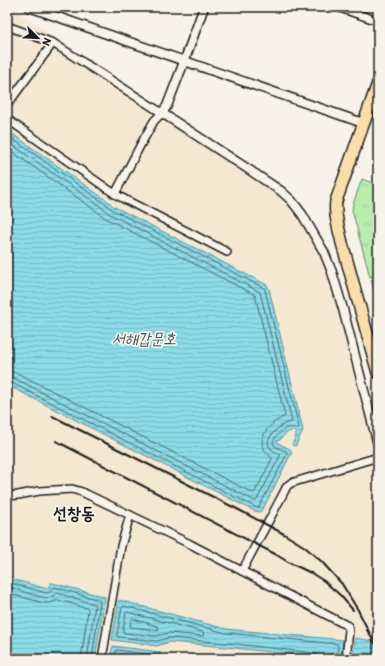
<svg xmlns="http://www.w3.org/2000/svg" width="385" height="666" font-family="Itim,'Poor Story',sans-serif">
  <defs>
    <pattern id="park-tufts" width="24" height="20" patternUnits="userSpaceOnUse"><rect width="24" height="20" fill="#b8edae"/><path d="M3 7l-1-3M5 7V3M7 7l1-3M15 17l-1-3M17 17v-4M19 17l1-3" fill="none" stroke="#9ecb95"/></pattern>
    <pattern id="water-rules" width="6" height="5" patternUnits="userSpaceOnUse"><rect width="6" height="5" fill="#8bdbe8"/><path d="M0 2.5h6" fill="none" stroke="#77bbc6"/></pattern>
  </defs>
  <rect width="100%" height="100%" fill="#f7f3e8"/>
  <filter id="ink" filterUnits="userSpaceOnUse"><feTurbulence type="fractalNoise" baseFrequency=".025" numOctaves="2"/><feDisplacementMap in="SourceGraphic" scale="8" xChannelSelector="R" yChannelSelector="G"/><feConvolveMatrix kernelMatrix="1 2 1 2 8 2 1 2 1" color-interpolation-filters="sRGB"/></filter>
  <g filter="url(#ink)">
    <polygon fill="#f4e8d2" points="7,7 10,7 297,203 325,248 378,432 378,659 95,659 105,597 53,583 48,589 15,580 12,578 10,576 7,570 7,385 254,511 260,512 262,511 292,452 278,443 277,441 286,433 290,431 293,432 295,433 296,434 295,446 303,430 269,289 267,285 263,283 113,206 109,202 7,130"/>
    <g fill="url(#park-tufts)" stroke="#6a8465">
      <polygon points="362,179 378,185 378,208 373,223 378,226 378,276 370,277 352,210 353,204"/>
      <polygon points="378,279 378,306 371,280"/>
    </g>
    <g fill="url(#water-rules)" stroke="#5f8f96">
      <path d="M7 130 109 202 113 206 263 283 267 285 269 289 303 430 296 445 295 446 292 445C293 442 296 438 296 435 294 425 282 436 280 440H278L277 441 278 443 290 449 292 452 264 507 260 512 254 511 7 385Z"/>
      <polygon points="7,570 12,578 15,580 48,589 50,583 53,583 105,597 95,659 7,659"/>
      <polygon points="119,600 226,629 343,640 341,659 332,659 226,647 169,642 157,646 112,640"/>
      <polygon points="355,638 378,642 378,659 352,659"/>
      <polygon points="113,646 160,652 159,659 110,659"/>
      <polygon points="194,655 195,655 233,658 194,659"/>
    </g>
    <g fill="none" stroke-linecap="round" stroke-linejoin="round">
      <g stroke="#48686e" stroke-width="1">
        <path d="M7 135 107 205 111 209 264 288 265 290 299 427 297 429C294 428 291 427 287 428 282 430 270 440 274 445 277 448 283 450 286 451L287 454 260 505 259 507 257 508 12 383 7 382"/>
        <path d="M7 141 104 209 108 213 260 292 292 421 291 422C283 423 280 427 274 432 264 443 267 448 280 454V456L257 500 255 501 14 378 7 377"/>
        <path d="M7 148 99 213 105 218 255 295 285 416C282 418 279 419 276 421 268 427 258 438 264 449 266 453 270 455 272 459L255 492 253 493 17 373 7 371"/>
        <polyline points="7,579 10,582 14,584 46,593 50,592 53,588 54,587 99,600 100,602 92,659"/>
        <path d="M7 586C13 589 42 598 48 598 52 597 54 595 57 593L94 604 95 605 87 659"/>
        <polyline points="7,593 44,603 50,603 58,600 87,608 88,610 81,659"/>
        <polygon points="127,612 203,632 204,635 202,636 169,633 156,636 124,633 123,630 126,613"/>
        <polygon points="133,619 157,626 159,629 156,630 131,627 130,626 131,621"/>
        <polyline points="114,659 116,651 117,650 154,655 155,656 155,659"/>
        <polyline points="318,659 317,655 314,653 227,643 169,638 157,641 118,637 117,635 122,607 124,606 226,633 337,644 338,646 337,659"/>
      </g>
      <g stroke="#1c1c1c" stroke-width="10">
        <g id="minor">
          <polyline points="337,7 378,21"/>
          <polyline points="7,26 53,43 162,113 154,121 141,144 115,194"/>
          <polyline points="7,105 53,43"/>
          <polyline points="7,119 115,194 126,200 227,252"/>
          <polyline points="7,496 18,495 39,491 72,489 82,492 130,515 121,546 102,659"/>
          <polyline points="130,515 190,544 344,624 348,626 349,630 346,659"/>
          <polyline points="242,571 283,494 287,486 291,483 378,457"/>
        </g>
      </g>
      <g stroke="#1c1c1c" stroke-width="11">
        <g id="tertiary">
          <polyline points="29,7 363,123"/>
          <polyline points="204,7 184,62 167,106 162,113 248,169 281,191 291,200 302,214 324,252 332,272 343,309 378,445"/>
        </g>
      </g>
      <g stroke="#1c1c1c" stroke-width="14">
        <path id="primary" d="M378 83 336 201C334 215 339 229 342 243L378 373"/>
      </g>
      <use href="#minor" stroke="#f7f3e8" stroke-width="7"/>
      <use href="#tertiary" stroke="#f7f3e8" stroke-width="8"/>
      <use href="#primary" stroke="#f9deab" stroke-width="11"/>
      <g stroke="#1c1c1c" stroke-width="2">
        <polyline points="52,416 239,510 284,534 305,547 322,562 342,584 358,610 370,634"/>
        <polyline points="56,441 275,554 288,562 311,573 324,581 340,595 353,610"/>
        <polyline points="367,630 378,648"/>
      </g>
    </g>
  </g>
  <g text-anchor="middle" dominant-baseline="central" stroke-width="3.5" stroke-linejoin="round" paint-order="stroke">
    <g font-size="16" font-style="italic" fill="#3d5559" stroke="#f7f3e8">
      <text x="144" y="338">서해갑문호</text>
    </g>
    <g font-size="17" font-weight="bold" fill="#1c1c1c" stroke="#f7f3e8">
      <text x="74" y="513">선창동</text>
    </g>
  </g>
  <rect width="385" height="666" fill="none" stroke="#f7f3e8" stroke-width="24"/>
  <rect x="12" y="12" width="361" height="642" fill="none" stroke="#1c1c1c" stroke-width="1.5" filter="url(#ink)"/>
  <g transform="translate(38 38) rotate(114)" stroke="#f7f3e8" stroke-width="3" paint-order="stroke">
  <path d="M0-3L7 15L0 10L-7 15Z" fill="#1c1c1c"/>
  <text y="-6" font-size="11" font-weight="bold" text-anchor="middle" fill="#1c1c1c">N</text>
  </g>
</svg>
